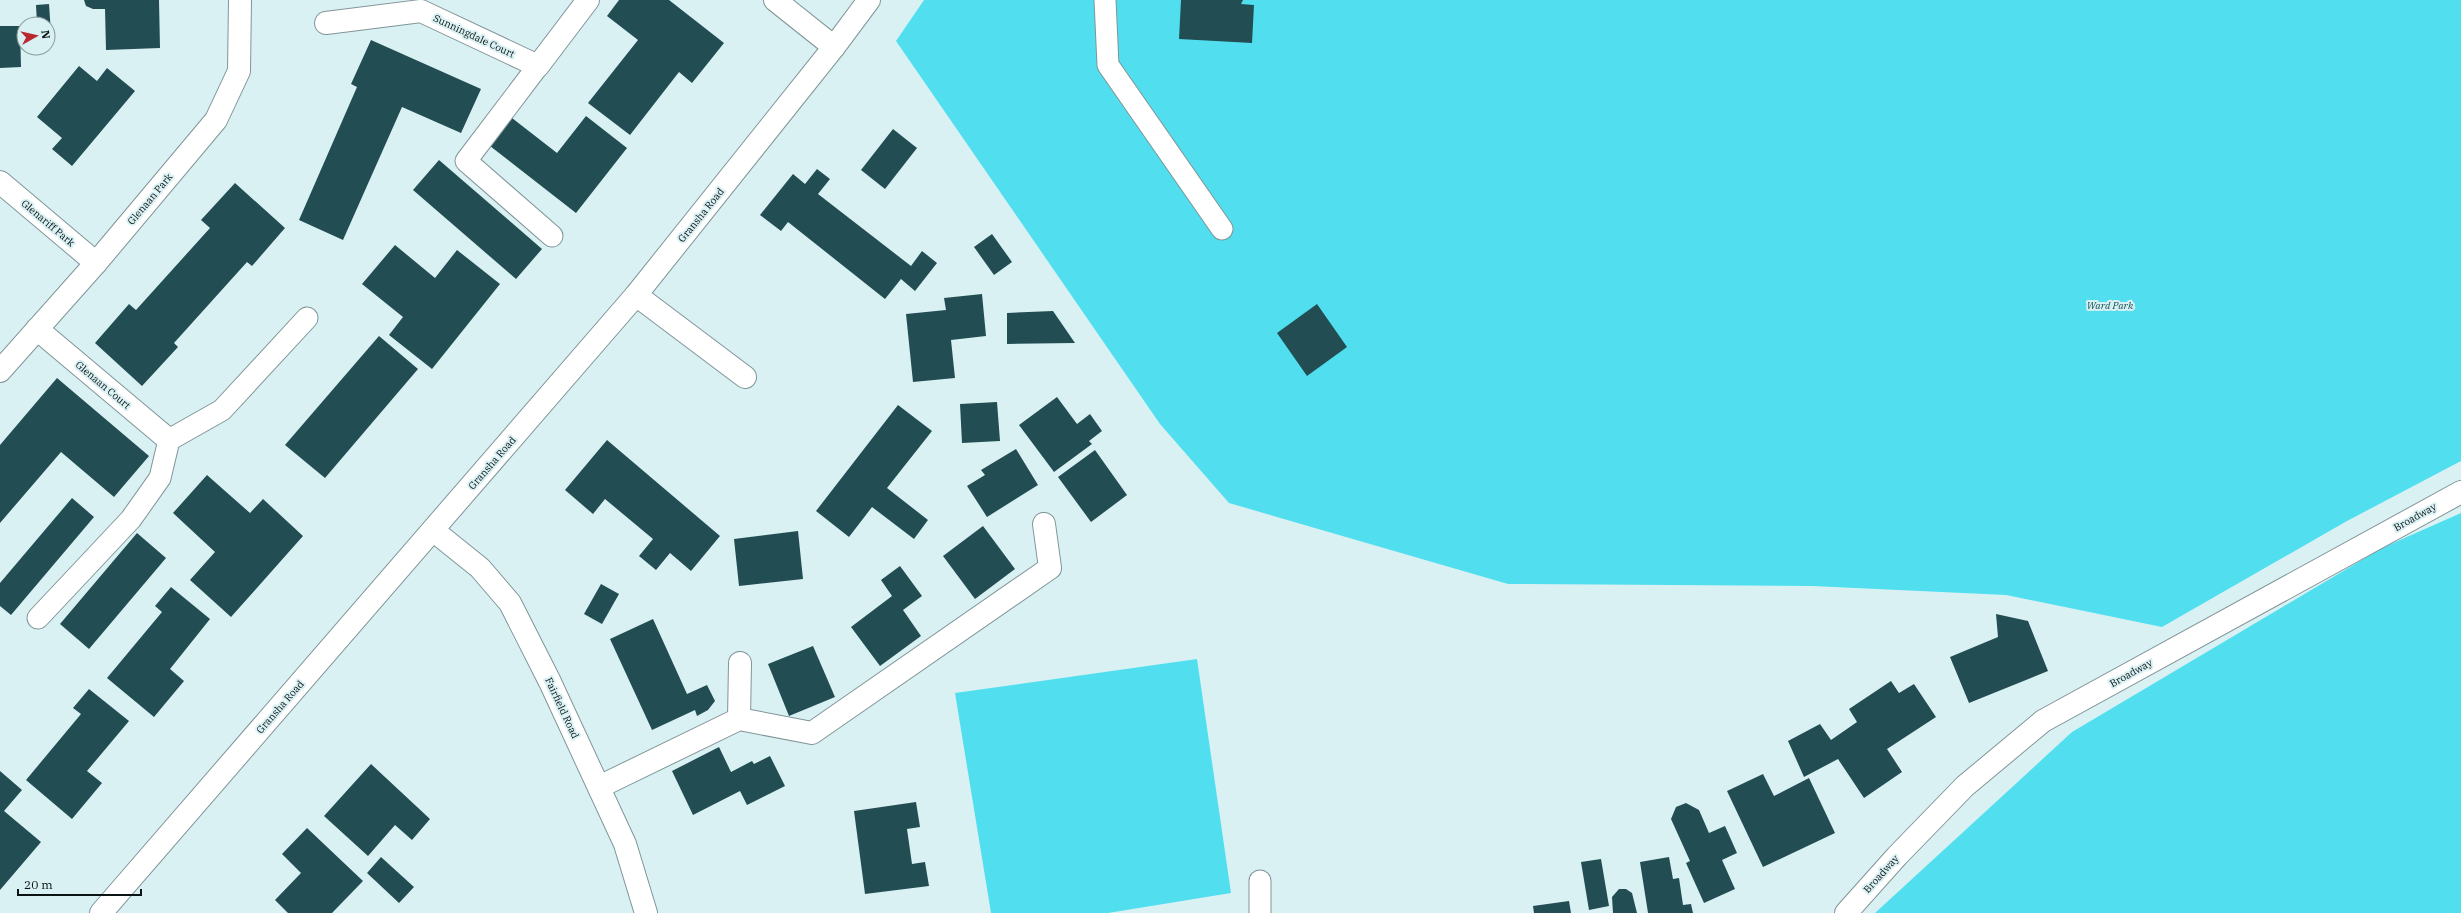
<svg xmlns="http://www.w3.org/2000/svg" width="2461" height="913" font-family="'IBM Plex Serif',serif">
  <rect width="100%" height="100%" fill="#daf1f4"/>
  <g fill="#51dfef">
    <polygon points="924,0 2461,0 2461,461 2347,521 2162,627 2006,595 1812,586 1508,584 1229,503 1160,424 896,41"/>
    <polygon points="2461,513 2461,913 1875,913 2072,732 2382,548"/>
    <polygon points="1197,659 1231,893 1108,913 991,913 955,693"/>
  </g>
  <g fill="#224e53">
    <polygon points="84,0 159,0 160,48 106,50 105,9 93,9 86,6"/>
    <polygon points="619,0 669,0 724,43 692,83 679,72 630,135 588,103 638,40 607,16"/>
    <polygon points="1181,0 1243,0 1241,4 1254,5 1252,43 1179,39"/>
    <polygon points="49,4 51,33 48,33 48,24 37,24 36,5"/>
    <polygon points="0,26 20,26 21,67 0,68"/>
    <polygon points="371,40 481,89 461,133 402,107 343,240 299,220 357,87 351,84"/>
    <polygon points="79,66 97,81 107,68 135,91 72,166 52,149 62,138 37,117"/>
    <polygon points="586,116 627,148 576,213 490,146 512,118 557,153"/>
    <polygon points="893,129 917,148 885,189 861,170"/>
    <polygon points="439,160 542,249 516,279 413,190"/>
    <polygon points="817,169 830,179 818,194 911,266 922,251 937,263 915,291 901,279 885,299 788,222 781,231 760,215 793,174 805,184"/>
    <polygon points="235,183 285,228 252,266 247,262 174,343 178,347 142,386 95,343 129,304 136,310 210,228 201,220"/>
    <polygon points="992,234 1012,262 994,275 974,247"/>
    <polygon points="395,245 435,278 457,250 500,284 432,369 389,335 403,317 362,284"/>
    <polygon points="982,294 986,336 951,340 955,378 913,382 906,314 946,310 944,298"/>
    <polygon points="1317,304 1347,347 1307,376 1277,333"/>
    <polygon points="1053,311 1075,343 1007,344 1007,313"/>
    <polygon points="379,336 418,369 325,478 285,445"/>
    <polygon points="57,378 149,456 114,497 61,452 0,523 0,445"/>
    <polygon points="1057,397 1077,424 1090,414 1102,431 1089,441 1092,444 1054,472 1019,425"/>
    <polygon points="997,402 1000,441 962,443 960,404"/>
    <polygon points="898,405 932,431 887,488 928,520 914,539 872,507 849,537 816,511"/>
    <polygon points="607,440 720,536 691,571 670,553 656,570 639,556 653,539 605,499 593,514 565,490"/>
    <polygon points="1016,449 1038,485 987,517 967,486 985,475 981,470"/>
    <polygon points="1095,450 1127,495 1091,522 1058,477"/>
    <polygon points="207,475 250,513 263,499 303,536 231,617 190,580 215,552 173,513"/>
    <polygon points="72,498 94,517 11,615 0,606 0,583"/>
    <polygon points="983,526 1015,569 975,599 943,556"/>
    <polygon points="798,531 803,579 739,586 734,539"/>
    <polygon points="137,533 166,558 89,649 60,624"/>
    <polygon points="900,566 922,596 903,610 921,636 880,666 851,627 892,596 881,580"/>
    <polygon points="601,584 619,594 602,624 584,614"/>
    <polygon points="171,587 210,619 170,669 184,681 154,717 107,678 162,612 155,606"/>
    <polygon points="1996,614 2028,621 2048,671 1969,703 1950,657 1998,637"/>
    <polygon points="653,619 687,694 707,685 715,701 708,710 697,716 695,710 652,730 610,639"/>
    <polygon points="813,646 835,697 789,716 768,664"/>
    <polygon points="1891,681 1899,693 1914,684 1936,717 1887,749 1902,772 1864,798 1838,759 1804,777 1788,741 1820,724 1831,740 1857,722 1849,709"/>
    <polygon points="89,689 129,721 87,771 102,783 72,819 26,780 81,714 73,708"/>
    <polygon points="719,747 731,772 752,761 754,764 770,756 785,786 747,805 740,791 693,815 672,771"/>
    <polygon points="371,764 430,819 412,840 395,825 368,856 324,816"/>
    <polygon points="0,771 22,790 4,811 41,842 0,890"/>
    <polygon points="1763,774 1774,796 1809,778 1835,833 1763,867 1727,791"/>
    <polygon points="916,802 920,827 907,829 912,864 925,862 929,886 865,894 854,811"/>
    <polygon points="1686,803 1699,810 1709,833 1725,826 1737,853 1722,860 1735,889 1704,903 1686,863 1690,861 1671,819 1676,807"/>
    <polygon points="307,828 363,881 332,913 288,913 275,900 301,873 282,854"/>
    <polygon points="381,857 414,887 399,903 367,873"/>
    <polygon points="1669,857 1673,879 1679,878 1683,905 1691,904 1693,913 1648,913 1640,862"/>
    <polygon points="1601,859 1609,906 1589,910 1581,862"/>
    <polygon points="1619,889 1626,889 1632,893 1637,913 1613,913 1612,897"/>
    <polygon points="1569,901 1571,913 1534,913 1533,906"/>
  </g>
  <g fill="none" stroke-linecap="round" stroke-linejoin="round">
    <g stroke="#809598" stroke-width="23">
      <g id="lane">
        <polyline points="1105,0 1108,65 1222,229"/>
        <polyline points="538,66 466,161 552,236"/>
        <polyline points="38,618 131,519 160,478 169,440 222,410 307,318"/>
        <polyline points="1260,913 1260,881"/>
      </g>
    </g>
    <g stroke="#809598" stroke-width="24">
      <g id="street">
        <polyline points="775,0 834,47"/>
        <polyline points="326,23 421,11 538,66 588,0"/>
        <polyline points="0,182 96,263"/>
        <polyline points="636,295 745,377"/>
        <polyline points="37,329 169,440"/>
        <polyline points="0,371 96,263 216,120 239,71 240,0"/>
        <polyline points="739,719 740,663"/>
        <polyline points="599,787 739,719 812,733 1050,568 1044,524"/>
      </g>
    </g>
    <g stroke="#809598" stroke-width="24">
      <g id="secondary">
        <polyline points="434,531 480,568 510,603 550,682 625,844 646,913"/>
        <polyline points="101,913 636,295 834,47 869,0"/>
        <polyline points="1846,913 1897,856 1965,786 2043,721 2461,492"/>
      </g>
    </g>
    <use href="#lane" stroke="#fff" stroke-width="21"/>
    <use href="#street" stroke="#fff" stroke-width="22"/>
    <use href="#secondary" stroke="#fff" stroke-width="22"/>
  </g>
  <g text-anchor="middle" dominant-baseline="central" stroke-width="4" stroke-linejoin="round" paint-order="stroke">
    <g font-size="10" fill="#0b1314" stroke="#daf1f4">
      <text transform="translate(474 36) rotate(25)">Sunningdale Court</text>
      <text transform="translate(150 199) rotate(-50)">Glenaan Park</text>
      <text transform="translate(701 215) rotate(-51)">Gransha Road</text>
      <text transform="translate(48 223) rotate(40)">Glenariff Park</text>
      <text transform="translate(103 385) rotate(40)">Glenaan Court</text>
      <text transform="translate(492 463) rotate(-49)">Gransha Road</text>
      <text transform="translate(2415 517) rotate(-29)">Broadway</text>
      <text transform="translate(2131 673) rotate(-29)">Broadway</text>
      <text transform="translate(280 707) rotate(-49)">Gransha Road</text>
      <text transform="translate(562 708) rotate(65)">Fairfield Road</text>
      <text transform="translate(1881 874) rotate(-48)">Broadway</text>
    </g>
    <g font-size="10" font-style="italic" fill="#135057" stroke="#daf1f4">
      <text x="2110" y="305">Ward Park</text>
    </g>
  </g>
  <g transform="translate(36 36) rotate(82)"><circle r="19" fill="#daf1f4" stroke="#87989a"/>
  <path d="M0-3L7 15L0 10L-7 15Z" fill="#b8282e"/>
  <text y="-6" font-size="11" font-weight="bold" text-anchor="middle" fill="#0b1314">N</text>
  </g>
  <path d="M18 889v6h123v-6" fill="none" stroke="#0b1314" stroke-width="2"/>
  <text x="24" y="889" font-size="12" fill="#0b1314" stroke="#daf1f4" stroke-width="3" paint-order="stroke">20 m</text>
</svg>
